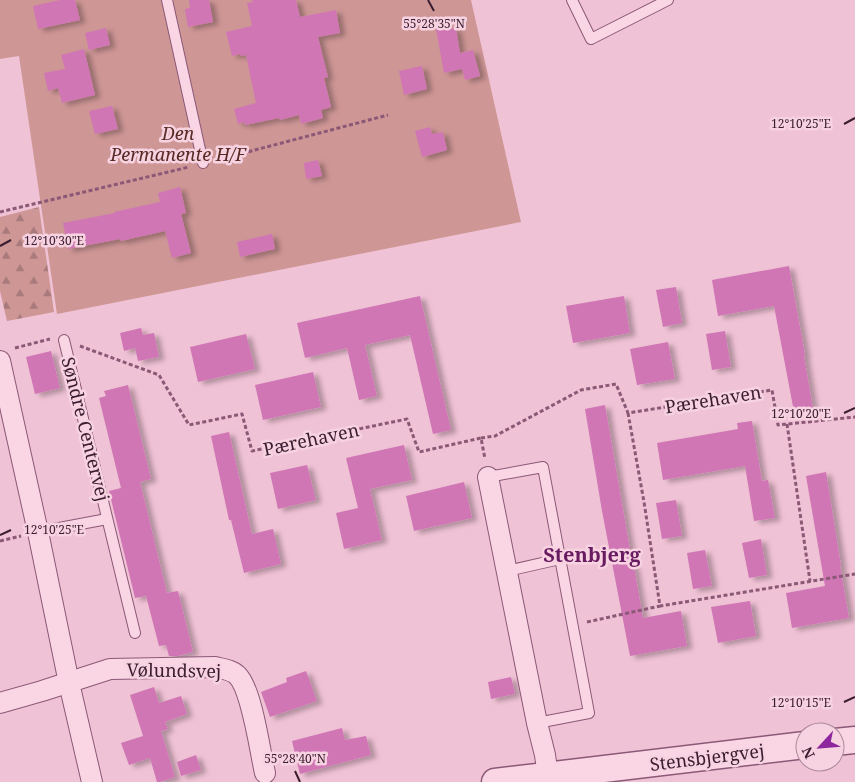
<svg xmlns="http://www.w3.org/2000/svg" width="855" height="782" font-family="'Noto Serif',serif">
  <defs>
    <pattern id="forest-firs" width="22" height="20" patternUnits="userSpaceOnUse" patternTransform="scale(1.25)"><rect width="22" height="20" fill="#cf9696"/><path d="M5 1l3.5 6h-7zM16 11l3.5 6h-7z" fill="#a97a7b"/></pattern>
    <filter id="shadow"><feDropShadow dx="5.5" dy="3" stdDeviation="2.5" flood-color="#0004"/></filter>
  </defs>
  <rect width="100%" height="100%" fill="#f0c2d5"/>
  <polygon fill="#cf9696" points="0,0 471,0 521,222 57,314 19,56 0,59"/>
  <polygon fill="url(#forest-firs)" points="39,207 54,312 7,321 0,291 0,217"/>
  <g fill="#d076b5" filter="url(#shadow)">
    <polygon points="60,0 75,0 80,20 38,29 33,6"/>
    <polygon points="189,0 209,0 213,22 188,27 185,9 190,8"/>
    <polygon points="252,0 296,0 300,17 336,10 340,33 318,37 328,77 324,78 331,107 321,110 323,118 301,124 299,115 280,120 279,118 245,125 244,122 238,124 234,109 256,103 246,55 241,56 240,54 232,56 226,32 252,26 247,3 253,2"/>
    <polygon points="451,26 452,29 456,28 460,53 473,50 480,76 465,80 462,69 444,73 436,29"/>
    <polygon points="106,28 110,45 89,50 85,33"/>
    <polygon points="84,49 95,95 62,103 58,88 48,91 44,73 65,69 61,55"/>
    <polygon points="422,66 427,89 404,95 399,71"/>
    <polygon points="112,106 118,129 95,134 89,111"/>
    <polygon points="430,127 432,134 443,132 447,150 422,157 415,131"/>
    <polygon points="318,160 322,176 306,179 304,163"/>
    <polygon points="180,187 186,213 181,214 191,253 172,258 165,231 121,241 120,239 68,249 63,223 115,213 114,212 160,202 158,193"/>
    <polygon points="272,234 275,249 240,257 237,242"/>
    <polygon points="789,266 805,355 804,356 813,409 794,412 774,306 718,316 712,280"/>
    <polygon points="676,287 682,323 663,327 656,290"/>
    <polygon points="420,296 451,430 433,434 410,335 365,345 377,396 359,400 347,348 305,358 297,323"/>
    <polygon points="624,296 630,333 573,343 566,306"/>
    <polygon points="141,328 143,335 154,333 159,357 138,361 135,348 124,351 120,333"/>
    <polygon points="725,331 731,367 712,370 706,334"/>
    <polygon points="246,334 255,369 198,382 190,347"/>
    <polygon points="668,342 675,379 637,385 630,349"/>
    <polygon points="51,351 60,388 35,394 26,357"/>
    <polygon points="313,372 321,407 263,420 255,385"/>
    <polygon points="128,385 151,479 140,482 167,593 178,591 193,652 178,656 169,656 166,645 159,646 146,596 135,598 109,491 121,488 99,398 106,396 104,391"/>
    <polygon points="605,405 633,567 634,567 643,618 681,611 687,646 630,656 602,511 585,409"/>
    <polygon points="752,421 762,481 768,480 775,518 754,521 745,466 663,480 657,443 738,429 737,423"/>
    <polygon points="229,432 252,534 273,529 281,564 244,573 231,520 229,520 211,436"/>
    <polygon points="404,445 412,480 370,489 382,540 344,549 336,513 358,508 346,458"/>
    <polygon points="307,465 316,500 278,509 270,473"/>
    <polygon points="826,472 841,566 840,566 849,618 792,628 786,593 825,586 806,476"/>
    <polygon points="464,482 472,518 414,531 406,496"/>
    <polygon points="676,500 682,536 662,539 656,503"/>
    <polygon points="761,539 767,575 749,578 742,543"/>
    <polygon points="705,550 712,586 693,589 687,553"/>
    <polygon points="750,601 756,636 718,643 711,607"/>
    <polygon points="306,671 317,701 270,717 261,692 287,682 286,678"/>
    <polygon points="511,677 515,694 491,699 488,682"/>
    <polygon points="154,687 159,703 181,696 187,714 165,722 168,729 161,731 175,777 160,782 157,782 150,758 129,765 121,743 143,736 130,695"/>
    <polygon points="342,728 345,740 366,736 371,755 300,774 292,741"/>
    <polygon points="196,755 201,770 181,776 177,762"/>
  </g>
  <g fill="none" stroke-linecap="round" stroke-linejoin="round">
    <g stroke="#8b5876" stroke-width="12">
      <g id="service">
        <polyline points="167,0 203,163"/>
        <polyline points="572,0 591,39 668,0"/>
        <polyline points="64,340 135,633"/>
        <polyline points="488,477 543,467 589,713 537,723"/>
        <polyline points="38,532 107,519"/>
        <polyline points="507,571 560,559"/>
      </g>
    </g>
    <g stroke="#8b5876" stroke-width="22">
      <g id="minor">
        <polyline points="0,361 38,532 69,683 92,782"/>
        <polyline points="488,477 537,723 545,755 548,776"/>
        <path d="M0 703 42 691 110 669 215 667C223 669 232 670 237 675 252 689 260 752 265 773"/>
      </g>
    </g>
    <g stroke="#8b5876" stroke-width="29">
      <g id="tertiary">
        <polyline points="835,742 855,740"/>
        <polyline points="495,782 805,745"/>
      </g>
    </g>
    <g stroke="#8b5876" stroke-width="3" stroke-dasharray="4 2.5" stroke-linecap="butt">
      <polyline points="217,160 388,115"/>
      <polyline points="0,212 189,167"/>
      <polyline points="80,346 159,375 189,425 242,414 252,451 407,419 419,452 481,438 485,459"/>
      <polyline points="15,348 50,339"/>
      <polyline points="628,413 644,502 660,606 855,574"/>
      <polyline points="787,424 810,581"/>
      <polyline points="481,438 495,436 581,390 616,384 628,413 772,390 778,425 855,417"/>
      <polyline points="0,541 21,536"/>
      <polyline points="587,622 660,606"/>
    </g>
    <use href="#service" stroke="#fad6e5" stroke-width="10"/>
    <use href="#minor" stroke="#fad6e5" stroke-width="20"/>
    <use href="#tertiary" stroke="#fad6e5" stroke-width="26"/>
  </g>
  <path fill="none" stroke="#3a1d2f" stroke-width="2" d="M428 0 434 11M844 124 855 118M0 246 11 240M844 413 855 408M0 535 11 530M844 702 855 697M295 771 300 782"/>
  <g text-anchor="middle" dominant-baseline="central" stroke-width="5" stroke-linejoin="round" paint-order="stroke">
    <g font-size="18" font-style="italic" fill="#572a23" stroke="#f7d2e1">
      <text x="178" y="133">Den<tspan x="178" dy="21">Permanente H/F</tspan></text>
    </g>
    <g font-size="18" fill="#3a1d2f" stroke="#f7d2e1">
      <text transform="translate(713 399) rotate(-9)">Pærehaven</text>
      <text transform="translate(86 429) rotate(76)">Søndre Centervej</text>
      <text transform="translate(311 439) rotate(-12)">Pærehaven</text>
      <text transform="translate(174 670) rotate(1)">Vølundsvej</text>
      <text transform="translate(707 757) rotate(-7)">Stensbjergvej</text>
    </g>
    <g font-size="20" font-weight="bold" fill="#691b61" stroke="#f7d2e1">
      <text x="592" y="554">Stenbjerg</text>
    </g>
  </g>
  <g font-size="12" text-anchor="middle" fill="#3a1d2f" stroke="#f7d2e1" stroke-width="5" stroke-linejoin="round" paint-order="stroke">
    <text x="434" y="28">55°28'35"N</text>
    <text x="801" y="128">12°10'25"E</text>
    <text x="54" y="245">12°10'30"E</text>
    <text x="801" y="418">12°10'20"E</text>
    <text x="54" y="534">12°10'25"E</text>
    <text x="801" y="707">12°10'15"E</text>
    <text x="295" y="763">55°28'40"N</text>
  </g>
  <g transform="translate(820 747) rotate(244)"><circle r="24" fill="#f7d2e1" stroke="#ab8a9a"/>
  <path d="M0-4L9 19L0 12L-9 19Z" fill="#8e269d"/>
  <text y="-8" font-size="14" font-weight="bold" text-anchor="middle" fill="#3a1d2f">N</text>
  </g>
</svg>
